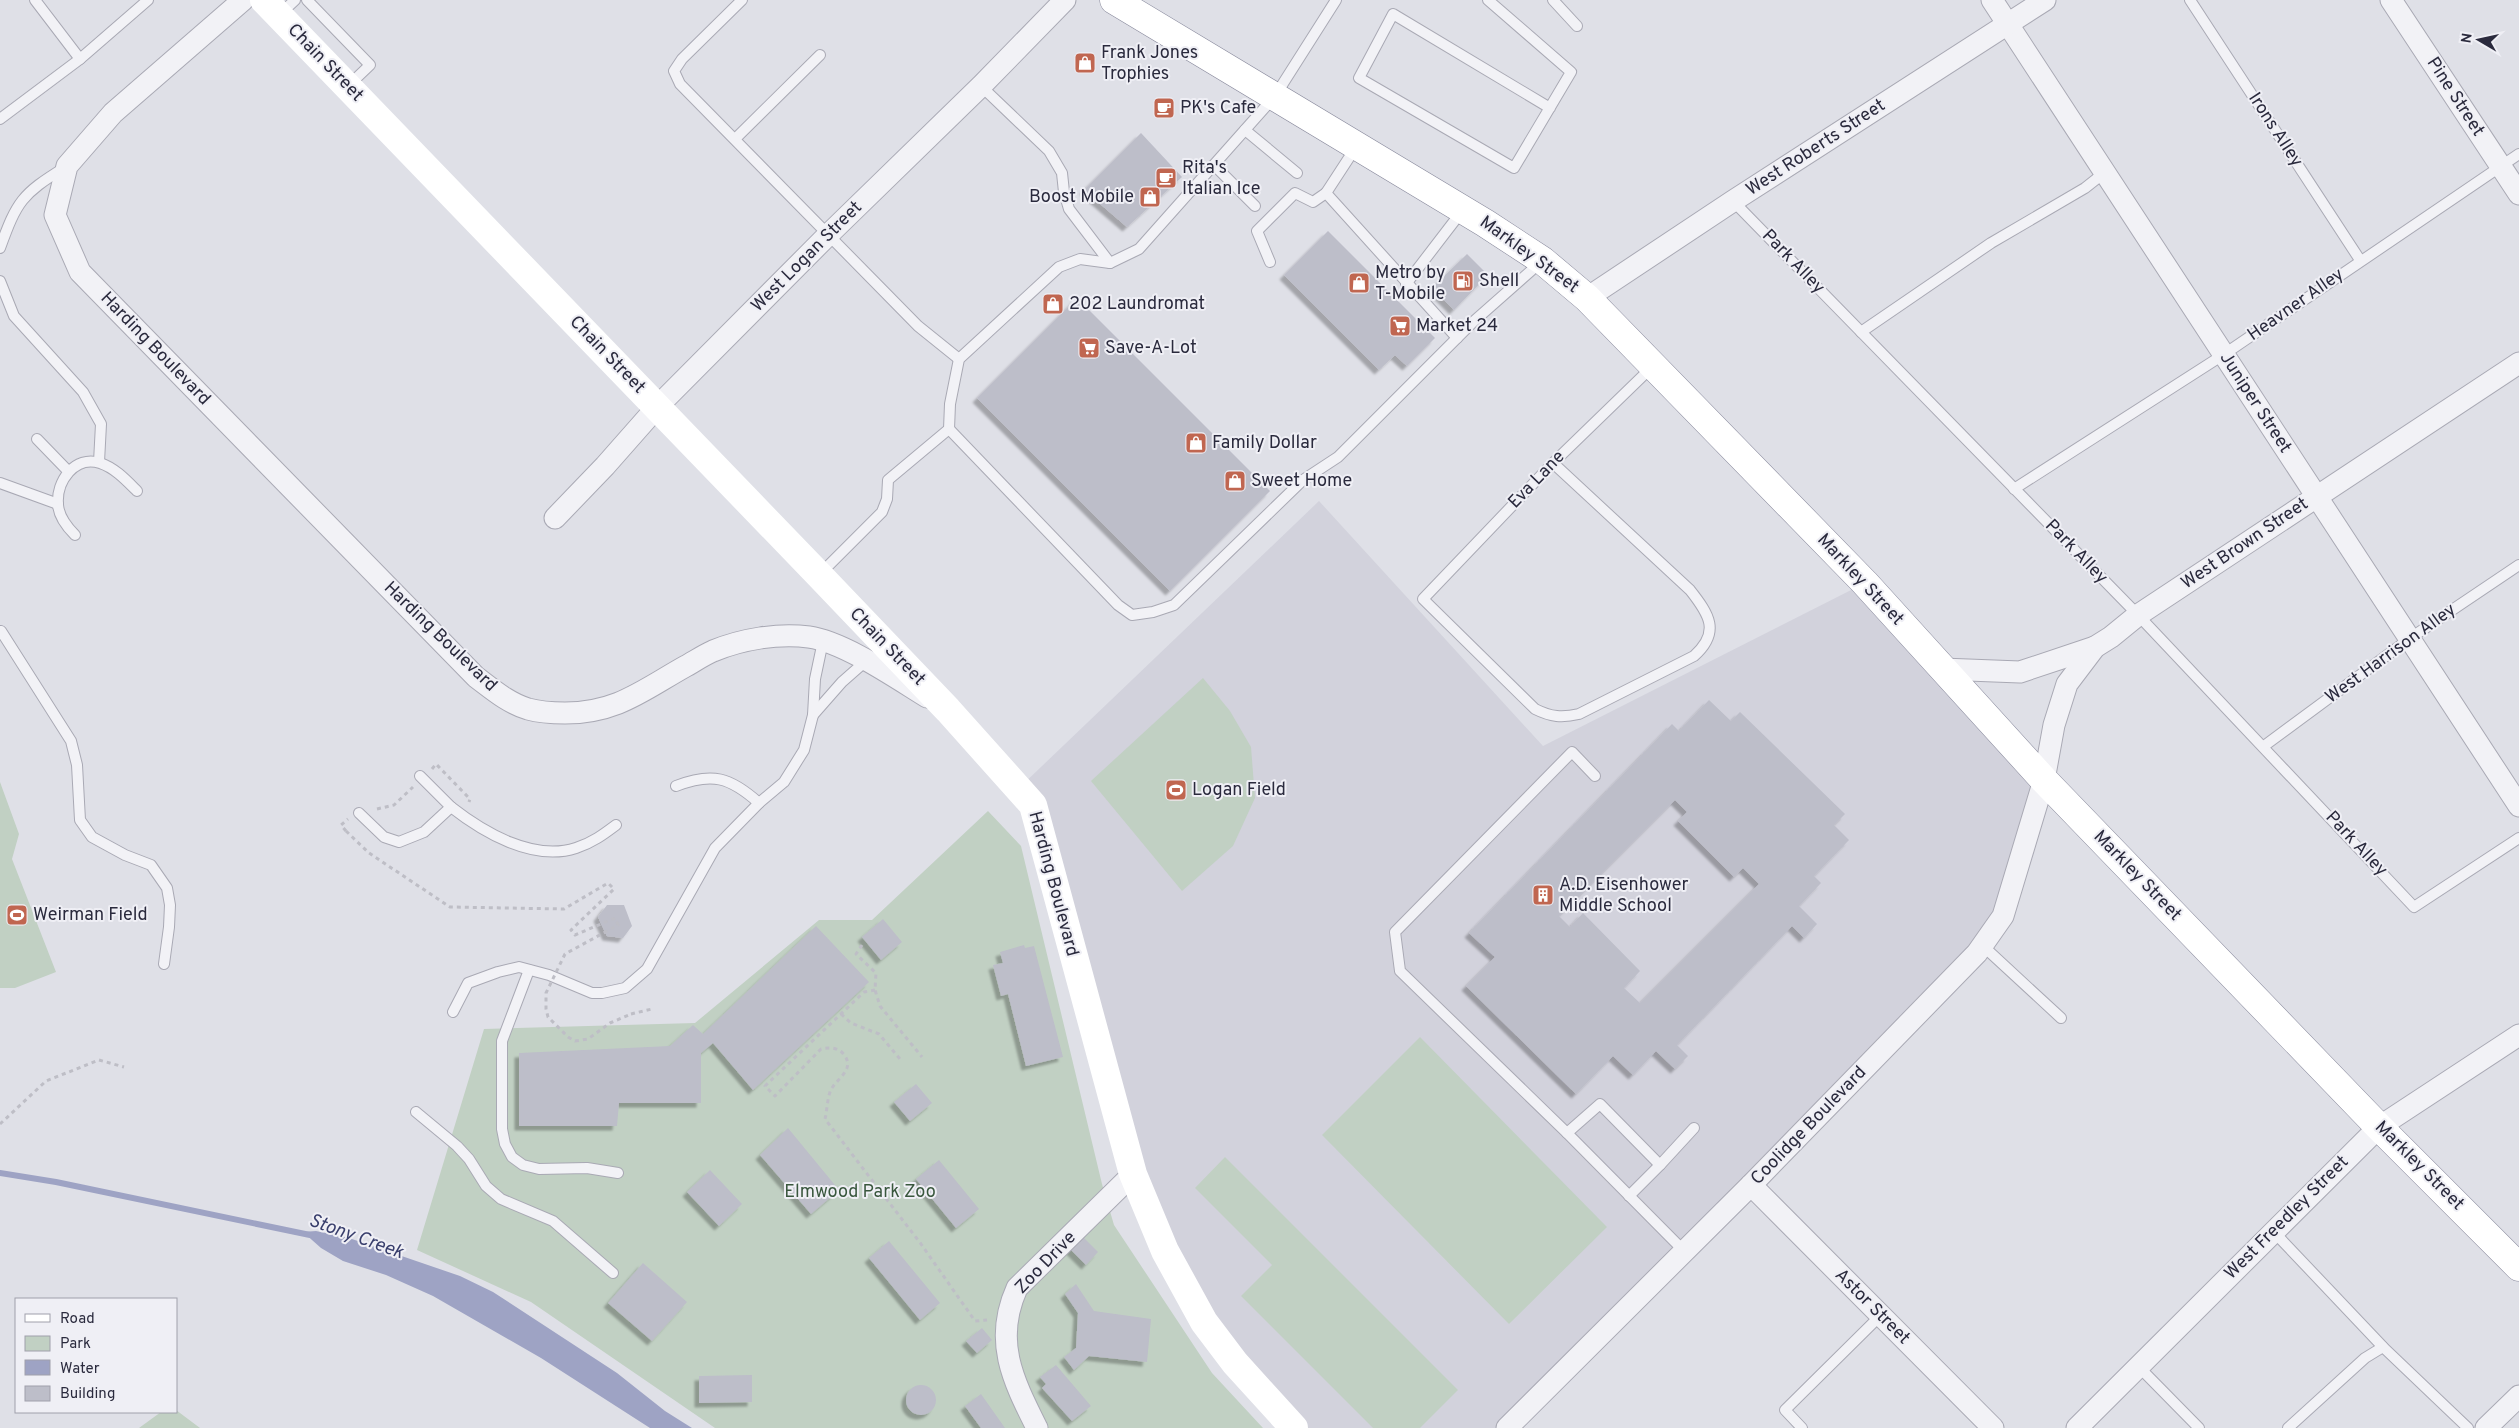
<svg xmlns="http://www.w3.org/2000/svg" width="2519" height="1428" font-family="Overpass,sans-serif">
  <defs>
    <filter id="shadow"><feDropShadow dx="-4.5" dy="4.5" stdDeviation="1" flood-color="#0004"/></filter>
  </defs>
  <rect width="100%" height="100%" fill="#dfe0e7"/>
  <polygon fill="#d2d2dc" points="1319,501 1543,746 1865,583 2044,780 2003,916 1507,1428 1294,1428 1165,1251 1018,789"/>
  <g fill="#c1d0c3">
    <polygon points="1203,678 1230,711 1251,747 1255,798 1233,846 1182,891 1091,781"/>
    <polygon points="0,782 19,834 12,859 56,972 15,988 0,988"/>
    <polygon points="988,811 1021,846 1102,1184 1114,1225 1212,1373 1263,1428 715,1428 531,1302 417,1250 484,1029 695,1023 819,920 872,920"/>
    <polygon points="1420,1037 1607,1227 1509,1324 1322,1135"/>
    <polygon points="1225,1157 1458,1390 1420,1428 1373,1428 1241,1296 1272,1265 1195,1188"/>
    <polygon points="176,1410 200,1428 139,1428 161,1412 176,1412"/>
  </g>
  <polygon fill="#9ea3c4" points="316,1231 349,1238 460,1276 493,1292 617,1373 665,1411 692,1428 650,1428 541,1358 433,1296 386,1275 343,1261 321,1248 303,1232"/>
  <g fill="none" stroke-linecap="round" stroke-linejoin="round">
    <polyline stroke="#9ea3c4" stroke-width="6" points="0,1173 56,1182 310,1235"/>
  </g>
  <g fill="#bdbec9" fill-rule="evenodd" filter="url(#shadow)">
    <polygon points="1141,133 1182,177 1127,227 1084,190"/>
    <polygon points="1328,231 1435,338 1407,366 1395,355 1379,370 1284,275"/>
    <polygon points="1467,254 1488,275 1454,310 1432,288"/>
    <polygon points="1077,298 1270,491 1170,591 977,398"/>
    <path d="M1709 700 1731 721 1740 712 1845 814 1834 825 1849 840 1814 876 1821 883 1799 906 1817 924 1804 938 1792 926 1677 1045 1688 1056 1675 1069 1656 1051 1633 1075 1613 1056 1576 1094 1466 986 1495 957 1469 933 1672 724 1679 731ZM1675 800 1687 812 1678 821 1734 877 1743 868 1759 884 1640 1003 1624 988 1640 971 1583 913 1570 927 1559 916Z"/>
    <polygon points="607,905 624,905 632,926 623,938 607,936 598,917"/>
    <polygon points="883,919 902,942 881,960 862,937"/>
    <polygon points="816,926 869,982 753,1090 713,1043 701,1053 701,1103 619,1103 617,1126 519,1126 519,1053 670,1046 693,1025 703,1034"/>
    <polygon points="1024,945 1025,948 1034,946 1063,1057 1026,1066 1008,994 1001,996 993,965 1003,963 1000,952"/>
    <polygon points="916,1084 932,1103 910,1121 894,1102"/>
    <polygon points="788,1128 839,1190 811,1214 760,1155"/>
    <polygon points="939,1160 979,1209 956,1228 916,1179"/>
    <polygon points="710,1170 742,1204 719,1226 687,1192"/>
    <polygon points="1082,1236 1098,1252 1086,1265 1069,1248"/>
    <polygon points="889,1241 940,1303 920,1320 869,1258"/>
    <polygon points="643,1263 687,1302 652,1341 608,1303"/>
    <polygon points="1076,1284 1094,1311 1151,1319 1147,1362 1089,1356 1074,1370 1064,1357 1076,1348 1078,1313 1065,1294"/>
    <polygon points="982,1328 992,1340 977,1353 966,1341"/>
    <polygon points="1056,1365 1091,1406 1072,1421 1042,1388 1046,1384 1040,1377"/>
    <polygon points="752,1375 752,1402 699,1403 699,1376"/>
    <circle cx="921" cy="1400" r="15"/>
    <polygon points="981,1394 1005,1428 981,1428 965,1406"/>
  </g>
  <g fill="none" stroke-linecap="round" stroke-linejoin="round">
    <g stroke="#a9a9b4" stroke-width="12">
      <g id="lane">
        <polyline points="35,0 80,59 148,0"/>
        <polyline points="307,0 370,65 348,86"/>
        <polyline points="742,0 682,59 674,71 680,84 918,326 959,359"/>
        <polyline points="1488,0 1571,72 1514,168 1359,78 1393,14 1550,108"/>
        <polyline points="1553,0 1577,26"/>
        <polyline points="2190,0 2360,260"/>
        <polyline points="279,15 295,0"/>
        <polyline points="981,86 1049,151 1062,173 1064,192 1069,209 1110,263"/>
        <polyline points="0,119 80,59"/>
        <polyline points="1245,130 1297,173"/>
        <polyline points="735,139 820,55"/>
        <polyline points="1356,147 1326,193 1457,338"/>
        <polyline points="1214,165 1255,206"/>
        <polyline points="1733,201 2138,615 2414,907 2519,838"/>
        <path d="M0 248C17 201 22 194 64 168"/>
        <polyline points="1270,262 1257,231 1295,193 1313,202 1326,193"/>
        <polyline points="0,281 14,316 83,392 101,424 99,462"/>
        <polyline points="1406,284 1462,211"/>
        <polyline points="1861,332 1991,243 2085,188 2104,173"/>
        <polyline points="949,429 1118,605 1132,615 1153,612 1174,605 1303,480 1338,457 1473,322 1542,261"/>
        <polyline points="37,439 68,471"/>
        <path d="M1553 463 1690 590C1709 614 1721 632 1694 656L1579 714C1562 718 1551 717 1535 709L1423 599 1553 463 1653 366"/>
        <polyline points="0,483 58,504"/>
        <polyline points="2014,489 2223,355 2519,154"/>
        <path d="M75 535C66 526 59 517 58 505 56 481 75 455 100 463 115 468 126 480 137 491"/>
        <polyline points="819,575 882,512 887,499 888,480 949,429 950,404 959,359 1059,267 1080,259 1110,263 1139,249 1275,96 1336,0"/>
        <polyline points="1,631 71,741 77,765 80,820 92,837 125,855 151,865 167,888 170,905 169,927 164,964"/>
        <polyline points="813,715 842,682 867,660"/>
        <polyline points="2264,746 2409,639 2519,565"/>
        <polyline points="1595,776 1572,752 1395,932 1400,971 1567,1133 1685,1252"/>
        <path d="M676 786C712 772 730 777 759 803"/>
        <path d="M451 807C483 832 533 862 576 848 592 843 604 834 616 825"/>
        <polyline points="359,813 384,837 399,842 424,832 451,807 420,776"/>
        <polyline points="1982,945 2061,1018"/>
        <polyline points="529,970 502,1041 502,1129 505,1144 512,1157 523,1165 539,1169 587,1168 618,1173"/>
        <polyline points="453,1012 468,983 498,972 519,967 549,975 592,993 602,993 625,988 647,969 715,848 759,803 784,782 804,750 813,715 815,679 823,641"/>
        <polyline points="416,1112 457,1146 469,1159 486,1186 501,1199 553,1221 613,1273"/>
        <polyline points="1567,1133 1600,1104 1660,1165 1694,1128"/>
        <polyline points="1629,1196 1660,1165"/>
        <polyline points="2274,1232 2383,1347 2468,1428"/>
        <polyline points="2139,1367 2199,1428"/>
        <polyline points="1802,1428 1785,1410 1881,1315"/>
        <polyline points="2288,1428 2365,1358 2383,1347"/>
      </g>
    </g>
    <g stroke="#a9a9b4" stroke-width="23">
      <g id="street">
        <path d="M243 0 113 113 67 166 55 215 80 272 476 677C492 689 508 703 528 709 539 712 553 713 565 713 617 713 643 690 686 666 695 661 704 655 713 651 742 639 778 633 809 637 844 642 896 678 927 697"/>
        <polyline points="1992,0 2519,806"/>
        <polyline points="2391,0 2519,194"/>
        <polyline points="1587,298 1733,201 2045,0"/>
        <polyline points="555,518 605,466 657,407 829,234 981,86 1065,0"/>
        <polyline points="1942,669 2020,672 2095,647"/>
        <polyline points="1751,1185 1993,1428"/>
        <path d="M1037 1428C1013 1380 993 1341 1017 1288L1133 1174"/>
        <polyline points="1507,1428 1751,1185 1977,953 2003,916 2044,780 2054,725 2067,684 2095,647 2111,637 2138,615 2519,363"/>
        <polyline points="2077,1428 2379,1127 2519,1035"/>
        <polyline points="2486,1428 2519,1396"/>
      </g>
    </g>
    <g stroke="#88899c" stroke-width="29">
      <polyline id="highway" points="1114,0 1485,223 1543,261 1587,298 1865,583 2044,780 2379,1127 2519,1267"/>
    </g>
    <g stroke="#bebec6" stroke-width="3" stroke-dasharray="4 4" stroke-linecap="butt">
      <polyline points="432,769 436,764 470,799 469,802"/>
      <polyline points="377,809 394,805 413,787"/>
      <polyline points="346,831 341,825 348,819"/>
      <polyline points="862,945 856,954 876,973 875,990 880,1006 922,1057"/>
      <path d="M875 990 864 992 765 1086 775 1096 821 1049C830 1047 839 1047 845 1056 855 1071 834 1080 830 1092 827 1101 827 1111 825 1119L921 1244 975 1321 987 1320"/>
      <polyline points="631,1014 652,1009"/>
      <polyline points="841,1014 851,1023 879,1034 900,1059"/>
      <polyline points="0,1124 46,1081 99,1060 124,1067"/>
    </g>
    <use href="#lane" stroke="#f2f2f6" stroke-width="10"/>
    <use href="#street" stroke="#f2f2f6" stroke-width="21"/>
    <polyline stroke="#fff" stroke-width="28" points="264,0 819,575 948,710 1033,805 1133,1174 1165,1251 1204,1322 1235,1363 1294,1428"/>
    <use href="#highway" stroke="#fff" stroke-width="28"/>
    <polyline stroke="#bebec6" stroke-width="3" stroke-dasharray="4 4" stroke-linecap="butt" points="346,831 369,853 450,907 564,909 608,883 614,889 571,930 575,935 615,918 618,925 565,954 546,993 546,1009 548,1017 568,1037 575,1041 588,1039 610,1023 631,1014"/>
  </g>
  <defs>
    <g id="shop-square" transform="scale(1.125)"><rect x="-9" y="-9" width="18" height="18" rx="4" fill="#c06650" stroke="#efeff5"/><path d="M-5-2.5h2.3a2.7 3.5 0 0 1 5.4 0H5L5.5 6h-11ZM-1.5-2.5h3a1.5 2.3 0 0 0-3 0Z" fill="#fff"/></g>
    <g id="cafe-square" transform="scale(1.125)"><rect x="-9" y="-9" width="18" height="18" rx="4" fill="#c06650" stroke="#efeff5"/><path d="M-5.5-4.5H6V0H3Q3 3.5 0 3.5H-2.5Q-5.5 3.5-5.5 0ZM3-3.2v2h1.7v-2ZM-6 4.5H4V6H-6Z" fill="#fff"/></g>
    <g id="fuel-square" transform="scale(1.125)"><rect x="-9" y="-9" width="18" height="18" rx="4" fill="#c06650" stroke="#efeff5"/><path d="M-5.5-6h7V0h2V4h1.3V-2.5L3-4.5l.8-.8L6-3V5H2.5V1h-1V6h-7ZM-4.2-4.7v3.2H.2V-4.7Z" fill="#fff"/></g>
    <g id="supermarket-square" transform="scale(1.125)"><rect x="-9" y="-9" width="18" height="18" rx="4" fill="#c06650" stroke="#efeff5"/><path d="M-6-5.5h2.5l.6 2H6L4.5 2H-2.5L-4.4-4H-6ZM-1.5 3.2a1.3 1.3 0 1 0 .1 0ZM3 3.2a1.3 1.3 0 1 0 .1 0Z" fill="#fff"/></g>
    <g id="stadium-square" transform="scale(1.125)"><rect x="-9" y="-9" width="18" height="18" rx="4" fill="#c06650" stroke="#efeff5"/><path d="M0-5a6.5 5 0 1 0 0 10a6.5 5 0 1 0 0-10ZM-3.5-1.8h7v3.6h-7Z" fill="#fff"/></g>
    <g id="building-square" transform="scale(1.125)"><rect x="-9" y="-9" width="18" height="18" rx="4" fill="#c06650" stroke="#efeff5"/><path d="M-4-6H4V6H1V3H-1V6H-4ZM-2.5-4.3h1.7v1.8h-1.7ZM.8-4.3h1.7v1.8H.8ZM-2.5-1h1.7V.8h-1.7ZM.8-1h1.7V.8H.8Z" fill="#fff"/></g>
  </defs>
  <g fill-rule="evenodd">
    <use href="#shop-square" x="1085" y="63"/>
    <use href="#cafe-square" x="1164" y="108"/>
    <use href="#cafe-square" x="1166" y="178"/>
    <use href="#shop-square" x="1150" y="197"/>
    <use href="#fuel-square" x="1463" y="281"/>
    <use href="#shop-square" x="1359" y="283"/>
    <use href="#shop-square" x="1053" y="304"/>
    <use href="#supermarket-square" x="1400" y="326"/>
    <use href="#supermarket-square" x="1089" y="348"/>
    <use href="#shop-square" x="1196" y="443"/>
    <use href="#shop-square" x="1235" y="481"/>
    <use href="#stadium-square" x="1176" y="790"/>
    <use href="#building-square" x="1543" y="895"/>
    <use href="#stadium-square" x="17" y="915"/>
  </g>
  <g text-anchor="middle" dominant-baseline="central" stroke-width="4" stroke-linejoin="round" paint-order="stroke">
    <g font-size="18" fill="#2a2a3d" stroke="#efeff5" text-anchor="start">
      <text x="1101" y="53">Frank Jones<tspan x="1101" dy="21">Trophies</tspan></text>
      <text x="1180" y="108">PK's Cafe</text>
      <text x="1182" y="168">Rita's<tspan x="1182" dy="21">Italian Ice</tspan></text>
      <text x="1134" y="197" text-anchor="end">Boost Mobile</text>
      <text x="1375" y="273">Metro by<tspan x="1375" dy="21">T-Mobile</tspan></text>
      <text x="1479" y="281">Shell</text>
      <text x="1069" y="304">202 Laundromat</text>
      <text x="1416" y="326">Market 24</text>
      <text x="1105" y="348">Save-A-Lot</text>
      <text x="1212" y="443">Family Dollar</text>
      <text x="1251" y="481">Sweet Home</text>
      <text x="1192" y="790">Logan Field</text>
      <text x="1559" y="885">A.D. Eisenhower<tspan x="1559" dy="21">Middle School</tspan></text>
      <text x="33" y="915">Weirman Field</text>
    </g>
    <g font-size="18" fill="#2a2a3d" stroke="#efeff5">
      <text transform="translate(325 63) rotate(46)">Chain Street</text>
      <text transform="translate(2455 97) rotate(57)">Pine Street</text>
      <text transform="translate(2275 130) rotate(57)">Irons Alley</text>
      <text transform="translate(1816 148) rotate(-33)">West Roberts Street</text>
      <text transform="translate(1529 255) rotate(36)">Markley Street</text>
      <text transform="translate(807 257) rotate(-45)">West Logan Street</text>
      <text transform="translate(1793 262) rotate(46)">Park Alley</text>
      <text transform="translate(2296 305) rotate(-35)">Heavner Alley</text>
      <text transform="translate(155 349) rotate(46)">Harding Boulevard</text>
      <text transform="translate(607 355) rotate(46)">Chain Street</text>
      <text transform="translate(2255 403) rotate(57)">Juniper Street</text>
      <text transform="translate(1537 480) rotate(-46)">Eva Lane</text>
      <text transform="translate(2245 544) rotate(-34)">West Brown Street</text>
      <text transform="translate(2076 552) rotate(46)">Park Alley</text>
      <text transform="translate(1860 580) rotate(47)">Markley Street</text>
      <text transform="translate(440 637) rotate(44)">Harding Boulevard</text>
      <text transform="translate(887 647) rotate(46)">Chain Street</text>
      <text transform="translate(2391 654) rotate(-36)">West Harrison Alley</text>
      <text transform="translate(2356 844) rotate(47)">Park Alley</text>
      <text transform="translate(2137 876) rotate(46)">Markley Street</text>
      <text transform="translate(1053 884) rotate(75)">Harding Boulevard</text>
      <text transform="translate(1809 1126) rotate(-46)">Coolidge Boulevard</text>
      <text transform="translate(2419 1166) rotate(45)">Markley Street</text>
      <text transform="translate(2287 1218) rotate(-45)">West Freedley Street</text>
      <text transform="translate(1046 1263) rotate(-46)">Zoo Drive</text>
      <text transform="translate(1872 1307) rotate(45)">Astor Street</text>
    </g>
    <g font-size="18" fill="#39573d" stroke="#efeff5">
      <text x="860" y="1192">Elmwood Park Zoo</text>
    </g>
    <g font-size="19" font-style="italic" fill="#383e6c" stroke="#efeff5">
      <text transform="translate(356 1237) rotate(20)">Stony Creek</text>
    </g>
  </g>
  <rect x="15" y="1298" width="162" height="115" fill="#efeff5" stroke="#a0a0ab"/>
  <rect x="25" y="1314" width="25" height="8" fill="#ffffff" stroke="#a0a0ab"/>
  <text x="60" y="1323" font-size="15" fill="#2a2a3d">Road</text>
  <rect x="25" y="1336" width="25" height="15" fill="#c1d0c3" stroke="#a0a0ab"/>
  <text x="60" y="1348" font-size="15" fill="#2a2a3d">Park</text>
  <rect x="25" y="1360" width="25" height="15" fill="#9ea3c4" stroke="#a0a0ab"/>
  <text x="60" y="1373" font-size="15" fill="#2a2a3d">Water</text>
  <rect x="25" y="1386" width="25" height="15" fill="#bdbec9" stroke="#a0a0ab"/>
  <text x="60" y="1398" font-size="15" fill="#2a2a3d">Building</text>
  <g transform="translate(2479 40) rotate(279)" stroke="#efeff5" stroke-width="4" paint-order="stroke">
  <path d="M0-4L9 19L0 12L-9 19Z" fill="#2a2a3d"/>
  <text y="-8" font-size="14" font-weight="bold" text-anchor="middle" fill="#2a2a3d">N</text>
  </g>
</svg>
